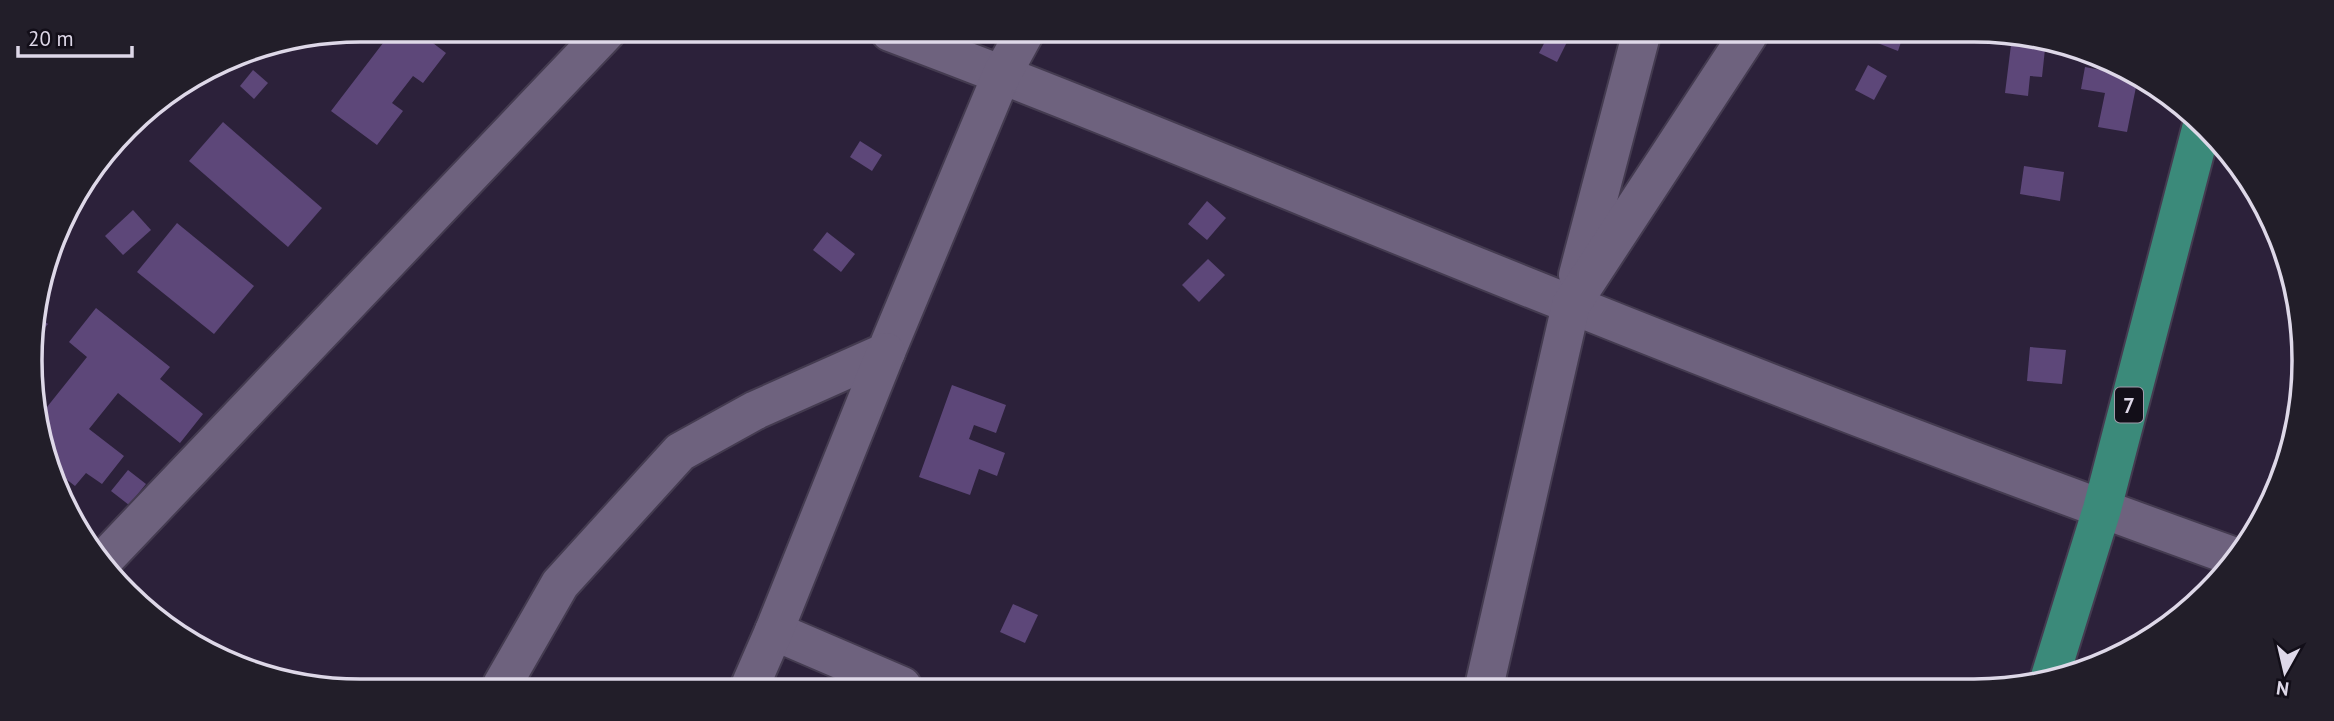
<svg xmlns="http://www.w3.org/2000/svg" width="2334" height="721" font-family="'PT Sans',sans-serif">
  <rect width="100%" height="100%" fill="#2c213a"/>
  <g fill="#5d4779">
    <polygon points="393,30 416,30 446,53 423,83 413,76 392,103 403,111 377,145 331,111"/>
    <polygon points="1487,34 1503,34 1498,43 1486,37"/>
    <polygon points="1549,34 1571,34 1557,62 1539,53"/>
    <polygon points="1857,35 1901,36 1903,36 1898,51"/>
    <polygon points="2011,45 2045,49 2042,77 2030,76 2028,96 2005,93"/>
    <polygon points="1868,65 1887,76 1874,100 1855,90"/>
    <polygon points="2085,67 2138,77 2127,132 2098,127 2105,93 2081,89"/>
    <polygon points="253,70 268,83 254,99 240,86"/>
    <polygon points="223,122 322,208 288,247 189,161"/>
    <polygon points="860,141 882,155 872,171 850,157"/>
    <polygon points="2024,166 2064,172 2060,201 2020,194"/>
    <polygon points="1207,201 1226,218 1207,240 1188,224"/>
    <polygon points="133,210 151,230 123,255 105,236"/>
    <polygon points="177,223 254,286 214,334 137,272"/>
    <polygon points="827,232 855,254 841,272 813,250"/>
    <polygon points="1208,259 1225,275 1199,302 1182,285"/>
    <polygon points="96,308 170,367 160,379 203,414 180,443 118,393 89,429 124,456 102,484 86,473 75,486 52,468 41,446 38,400 47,407 87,357 69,342"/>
    <polygon points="39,317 48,324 35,339 33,325"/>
    <polygon points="2030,347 2066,350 2062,384 2027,381"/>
    <polygon points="952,385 1006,405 996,433 974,425 969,439 1005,453 997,476 979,469 970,495 919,477"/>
    <polygon points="128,470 146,484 129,505 111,491"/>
    <polygon points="1013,604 1038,615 1025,643 1000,632"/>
  </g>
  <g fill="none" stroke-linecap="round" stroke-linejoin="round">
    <g stroke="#443b50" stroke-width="42">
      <g id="minor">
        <path d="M890 32C1119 118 1343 214 1570 304 1790 392 2012 477 2235 557"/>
        <polyline points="1578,275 1641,35"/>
        <polyline points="100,564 607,31"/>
        <polyline points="774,631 902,686"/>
        <polyline points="502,685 560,584 680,452 756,410 886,352 1002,74 1025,32"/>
        <polyline points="750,686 774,631 886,352"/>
        <polyline points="1484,687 1571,305 1748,35"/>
      </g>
    </g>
    <g stroke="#443b50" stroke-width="42">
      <polyline id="trunk" points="2049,680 2102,509 2201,129"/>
    </g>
    <use href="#minor" stroke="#6e627e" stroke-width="38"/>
    <use href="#trunk" stroke="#3b8a7a" stroke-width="38"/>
  </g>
  <g text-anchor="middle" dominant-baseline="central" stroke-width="7" stroke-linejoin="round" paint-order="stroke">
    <rect fill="#120e18" stroke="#a19baa" stroke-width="2" x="2115" y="387.5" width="28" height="35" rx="5"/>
    <g font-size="21" font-weight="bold" fill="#ded8e8">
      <text x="2129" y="405">7</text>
    </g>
  </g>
  <path d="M0 0H2334V721H0ZM360 42H1974A318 318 0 0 1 2292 360V361A318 318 0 0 1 1974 679H360A318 318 0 0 1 42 361V360A318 318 0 0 1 360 42Z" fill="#221e29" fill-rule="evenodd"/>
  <path fill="none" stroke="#ded8e8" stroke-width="3.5" d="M360 42H1974A318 318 0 0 1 2292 360V361A318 318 0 0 1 1974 679H360A318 318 0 0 1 42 361V360A318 318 0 0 1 360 42Z"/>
  <g transform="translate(2285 672) rotate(188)" stroke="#120e18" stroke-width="5" paint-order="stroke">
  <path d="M0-5L12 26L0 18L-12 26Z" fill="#ded8e8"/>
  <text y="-10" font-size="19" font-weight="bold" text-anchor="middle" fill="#ded8e8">N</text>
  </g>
  <path d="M18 46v10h114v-10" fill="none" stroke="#ded8e8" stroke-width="3.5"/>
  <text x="28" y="46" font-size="21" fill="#ded8e8" stroke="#120e18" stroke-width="5" paint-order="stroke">20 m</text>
</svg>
